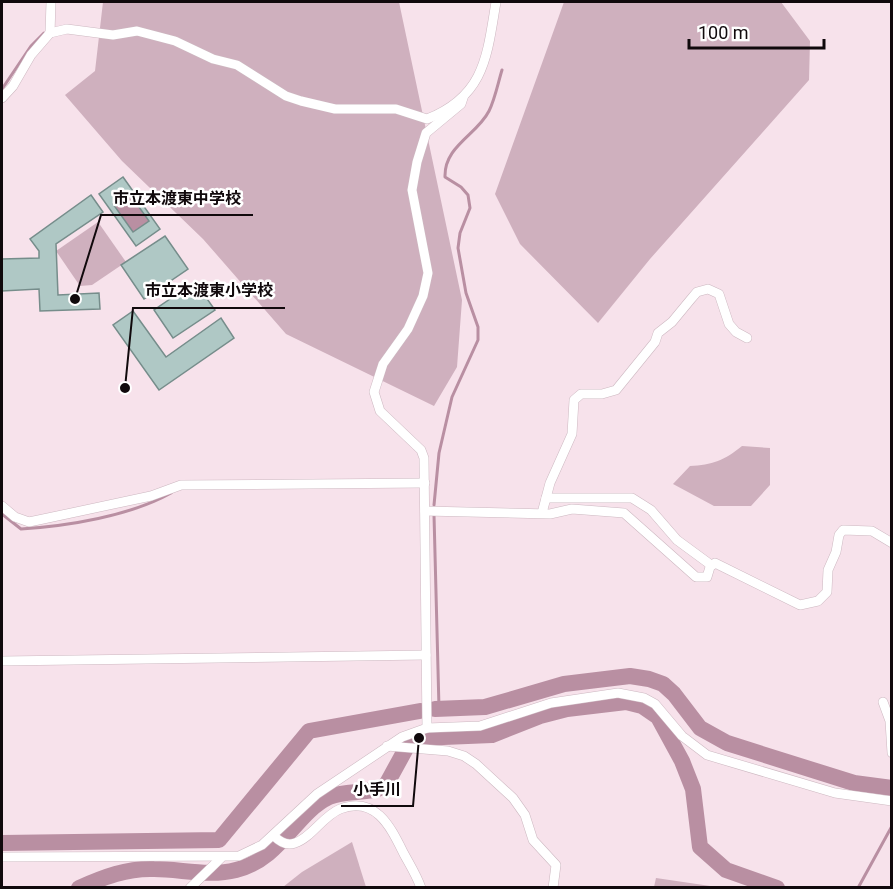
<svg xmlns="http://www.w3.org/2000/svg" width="893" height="889" font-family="Roboto,'Noto Sans JP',sans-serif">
  <rect width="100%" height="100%" fill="#f7e2eb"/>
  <g fill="#cfb0be">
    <polygon points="103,2 399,2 462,300 457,367 434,406 286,334 203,239 122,161 65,95 95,71"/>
    <polygon points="564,2 781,2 810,41 809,80 650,259 598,323 520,244 495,194"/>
    <polygon points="98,222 126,262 92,285 80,286 56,251"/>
    <path d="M742 446 770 448V485L751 506H714L673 484 690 466C712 465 725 460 742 446Z"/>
    <polygon points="352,842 366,887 283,887 302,872"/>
    <polygon points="656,878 717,887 654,887"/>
  </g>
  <polygon fill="#b98fa2" points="129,193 149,221 133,232 113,204"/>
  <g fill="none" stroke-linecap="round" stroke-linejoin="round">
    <g stroke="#b98fa2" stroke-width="3">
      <polyline points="2,89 31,46 44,33"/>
      <path d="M434 505 439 453 452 397 478 340V327L466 293 458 248 460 233 470 208 468 195 461 187 445 177C444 146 477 135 489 111 495 99 498 83 502 70"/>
      <path d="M2 514 21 529C68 526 130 516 171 493"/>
      <polyline points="434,515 439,708"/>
      <polyline points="858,888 892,826"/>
    </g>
    <g stroke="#b98fa2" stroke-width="16">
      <polyline points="435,709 485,707 564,684 630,676 649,679 663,684 674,694 700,728 727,743 854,783 892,788"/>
      <polyline points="2,843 219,840 309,731 420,711"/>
      <path d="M79 888C104 877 127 868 154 869 181 869 209 877 236 870 281 859 295 813 329 797 347 789 371 795 386 785L409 743 419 738 492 735 540 716 567 709 626 702 642 706 658 717 682 761 693 789 700 847 726 870 777 888"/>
    </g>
  </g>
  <g fill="#afc8c5" stroke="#768d8b" stroke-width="1.5" fill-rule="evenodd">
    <path d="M123 177 160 229 136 246 99 194ZM129 193 149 221 133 232 113 204Z"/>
    <polygon points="91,195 103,212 56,244 58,295 99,293 100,309 40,311 39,289 2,291 2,259 39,258 39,251 30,239"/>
    <polygon points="165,236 188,269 144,299 121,265"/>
    <polygon points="195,282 215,310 173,338 154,310"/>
    <polygon points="133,311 166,357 221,318 234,338 159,390 113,325"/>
  </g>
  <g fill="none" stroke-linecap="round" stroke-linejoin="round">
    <g stroke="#cdb8c1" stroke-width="10">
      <g id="street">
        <polyline points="50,33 51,2"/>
        <path d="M2 98 13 86 31 55 50 33 67 29 113 35 137 31 175 41 213 59 237 65 286 96 301 101 335 109H396L427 119C485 96 487 56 496 2"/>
        <polyline points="546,498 632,498 651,510 677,540 711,565"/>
        <polyline points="2,506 15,517 29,522 151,496 181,485 425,483"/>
        <polyline points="425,511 550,514 572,509 624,513 696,577 707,577 710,567 715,563 800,605 818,601 827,592 828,570 836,552 839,535 843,530 872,531 892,543"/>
        <polyline points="542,513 550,483 572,434 574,400 581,394 602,394 616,390 655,342 658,333 672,322 691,299 697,292 708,289 719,294 729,324 736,332 747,338"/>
        <polyline points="2,661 426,655"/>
        <polyline points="883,702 890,721 892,753"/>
        <polyline points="427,728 424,458 421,450 380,411 374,392 383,364 408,329 423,296 428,273 412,190 417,162 426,133 461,104 463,98"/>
        <polyline points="387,746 448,751 464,756 476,764 513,798 525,815 533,840 556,865 553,888"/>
        <path d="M274 836C279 841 287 846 295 843 311 838 323 816 340 809 376 795 391 828 404 854 410 865 417 876 421 888"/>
        <polyline points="2,857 239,856 262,845 317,794 402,737 427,728 480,726 551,703 618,693 644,698 655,704 682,736 707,755 835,793 892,801"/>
        <polyline points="190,888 221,858"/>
      </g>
    </g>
    <use href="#street" stroke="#fff" stroke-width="9"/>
  </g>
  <path fill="none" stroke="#10090c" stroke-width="2" d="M75 299L101 215H253M125 388L133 308H285M419 738L413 806H341"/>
  <g fill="#10090c" stroke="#fff" stroke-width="2">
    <circle cx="75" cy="299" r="6"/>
    <circle cx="125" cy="388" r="6"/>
    <circle cx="419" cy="738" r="6"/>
  </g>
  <g font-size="16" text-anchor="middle" font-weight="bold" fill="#10090c" stroke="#fff" stroke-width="5" stroke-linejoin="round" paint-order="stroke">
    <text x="177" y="204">市立本渡東中学校</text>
    <text x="209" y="296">市立本渡東小学校</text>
    <text x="377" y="795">小手川</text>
  </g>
  <rect width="893" height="889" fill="none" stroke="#10090c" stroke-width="6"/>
  <path d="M689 39v9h135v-9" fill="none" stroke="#10090c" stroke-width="3"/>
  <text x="698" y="39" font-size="18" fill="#10090c" stroke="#ffffff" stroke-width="4.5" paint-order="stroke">100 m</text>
</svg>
